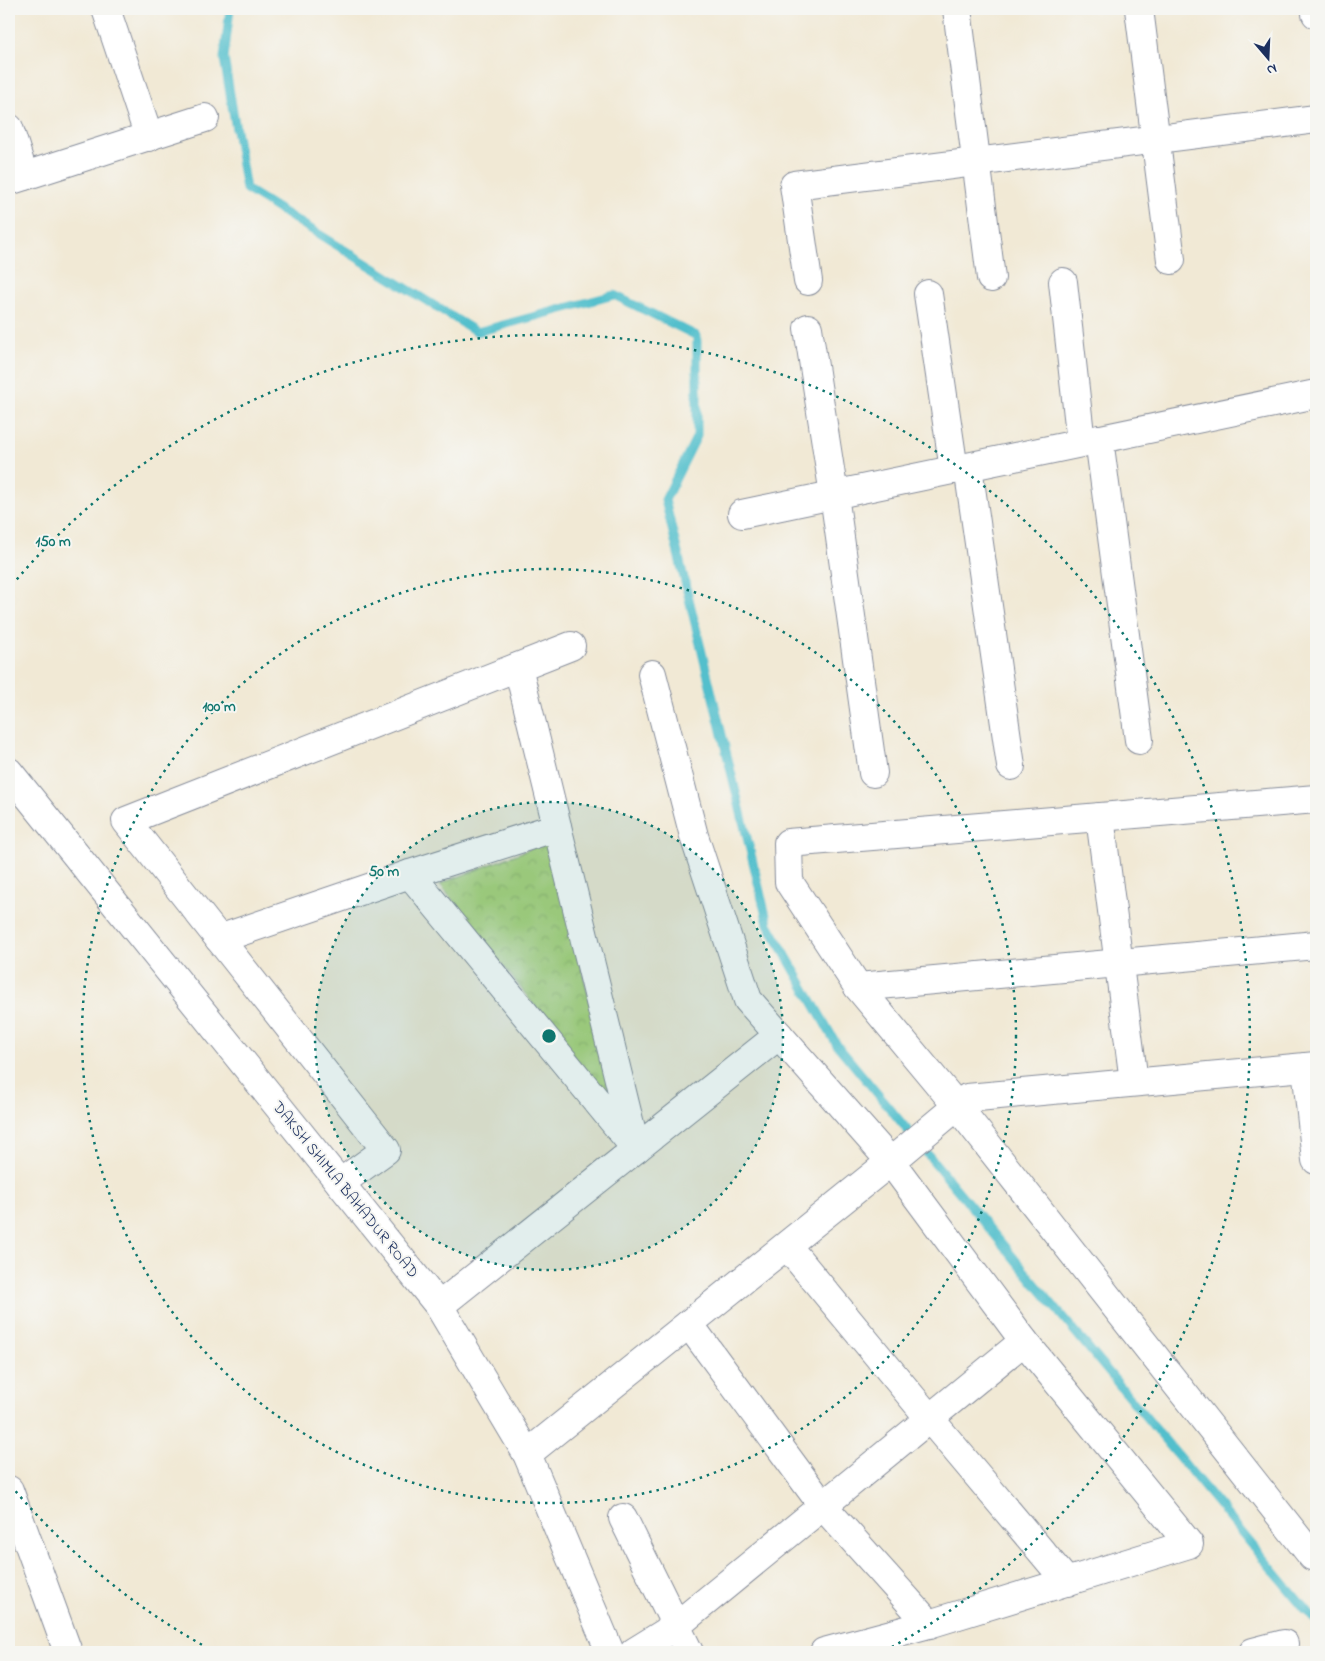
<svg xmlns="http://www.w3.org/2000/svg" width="1325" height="1661" font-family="'Indie Flower',sans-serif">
  <defs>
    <pattern id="park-crowns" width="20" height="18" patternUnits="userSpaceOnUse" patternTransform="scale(1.25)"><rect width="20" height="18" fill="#add47e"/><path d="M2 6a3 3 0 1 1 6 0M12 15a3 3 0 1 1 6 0" fill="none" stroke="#94b66f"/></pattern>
  </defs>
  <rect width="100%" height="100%" fill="#f6f6f2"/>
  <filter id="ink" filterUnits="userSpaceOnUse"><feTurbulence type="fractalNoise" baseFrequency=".02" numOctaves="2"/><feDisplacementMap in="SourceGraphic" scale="10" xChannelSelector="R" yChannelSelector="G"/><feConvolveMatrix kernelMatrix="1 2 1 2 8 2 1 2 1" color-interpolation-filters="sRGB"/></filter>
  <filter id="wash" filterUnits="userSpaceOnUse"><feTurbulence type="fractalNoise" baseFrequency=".0096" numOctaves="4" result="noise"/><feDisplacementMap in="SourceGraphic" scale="20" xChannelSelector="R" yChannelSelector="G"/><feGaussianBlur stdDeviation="1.12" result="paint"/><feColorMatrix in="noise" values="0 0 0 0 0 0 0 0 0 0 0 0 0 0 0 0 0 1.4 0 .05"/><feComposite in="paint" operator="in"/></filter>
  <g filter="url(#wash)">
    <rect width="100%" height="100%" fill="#f1e9d5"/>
    <polygon fill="url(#park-crowns)" stroke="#64826e" points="550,841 617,1112 440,884"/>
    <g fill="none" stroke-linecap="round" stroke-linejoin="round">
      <polyline stroke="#52bfcc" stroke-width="9" points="230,9 224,58 246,189 477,332 614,295 697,336 697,436 665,500 768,924 837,1045 1316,1622"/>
    </g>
  </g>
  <g filter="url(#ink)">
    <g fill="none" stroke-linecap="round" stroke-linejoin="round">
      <g stroke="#868c9a" stroke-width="30">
        <g id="minor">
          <polyline points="106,9 149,137"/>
          <polyline points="957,9 991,278"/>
          <polyline points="1139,9 1171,260"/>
          <polyline points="1316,9 1316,14"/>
          <polyline points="9,128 24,176"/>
          <polyline points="9,181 205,118"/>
          <polyline points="808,281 794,185 1316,119"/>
          <polyline points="1063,282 1081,443"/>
          <polyline points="928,294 954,470"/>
          <polyline points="808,328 834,495 873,773"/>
          <polyline points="1099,439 1139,740"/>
          <polyline points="968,467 1011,766"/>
          <polyline points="742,514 1316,394"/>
          <polyline points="518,667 636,1149"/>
          <polyline points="652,674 694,836 748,1000 891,1162 1024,1341 1189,1544 929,1624 824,1652"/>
          <polyline points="9,772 439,1306 527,1454 610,1652"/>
          <polyline points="1316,799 788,843 789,882 858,987 957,1106 1312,1556 1316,1555"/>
          <polyline points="1100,817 1134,1082"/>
          <polyline points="410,874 632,1144"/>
          <polyline points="219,939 410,874 557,827"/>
          <polyline points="858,987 1316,945"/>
          <polyline points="1306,1067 1316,1160"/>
          <polyline points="340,1183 386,1150 126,821 571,646"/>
          <polyline points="787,1246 930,1419 1067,1582"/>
          <polyline points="439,1306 779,1035"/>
          <polyline points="689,1324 823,1506 929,1624"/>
          <polyline points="527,1454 900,1154 967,1098 1316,1066"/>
          <polyline points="9,1490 68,1652"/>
          <polyline points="623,1518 689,1652"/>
          <polyline points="634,1652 676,1626 1024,1341"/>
          <polyline points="1253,1652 1284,1644"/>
        </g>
      </g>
      <use href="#minor" stroke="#fff" stroke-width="28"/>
    </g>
  </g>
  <circle cx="549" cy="1036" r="234" fill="#0f766e" fill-opacity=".12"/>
  <g fill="none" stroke="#0f766e" stroke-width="2.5" stroke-dasharray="2.5 5">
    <circle cx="549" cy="1036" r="234"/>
    <circle cx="549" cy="1036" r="467"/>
    <path d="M215 1652A701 701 0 0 1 12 1487M12 585A701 701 0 1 1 883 1652"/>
  </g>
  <g text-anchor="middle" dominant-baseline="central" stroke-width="4" stroke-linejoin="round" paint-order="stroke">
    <g font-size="16" fill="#1b2f5e" stroke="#f6f6f2">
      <text transform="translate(345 1190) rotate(51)">DAKSH SHIMLA BAHADUR ROAD</text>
    </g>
  </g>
  <circle cx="549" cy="1036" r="8" fill="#0f766e" stroke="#f6f6f2" stroke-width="2.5"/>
  <g font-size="15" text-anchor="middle" font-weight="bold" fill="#0f766e" stroke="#f6f6f2" stroke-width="4" stroke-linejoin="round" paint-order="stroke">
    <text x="53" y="546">150 m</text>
    <text x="219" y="711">100 m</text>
    <text x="384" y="876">50 m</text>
  </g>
  <rect width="1325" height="1661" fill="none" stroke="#f6f6f2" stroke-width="30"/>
  <g transform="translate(1268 58) rotate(161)" stroke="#f6f6f2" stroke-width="4" paint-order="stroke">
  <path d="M0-4L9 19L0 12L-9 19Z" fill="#1b2f5e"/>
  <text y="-8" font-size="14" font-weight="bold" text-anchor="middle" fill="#1b2f5e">N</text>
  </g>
</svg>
